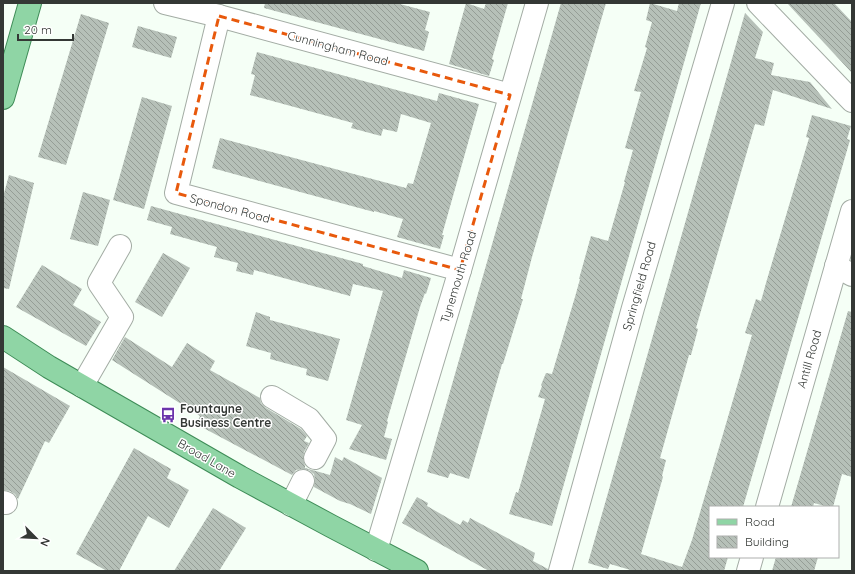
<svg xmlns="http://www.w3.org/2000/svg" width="855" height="574" font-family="Quicksand,sans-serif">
  <defs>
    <pattern id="building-back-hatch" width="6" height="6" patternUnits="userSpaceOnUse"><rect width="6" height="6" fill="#b6c0b8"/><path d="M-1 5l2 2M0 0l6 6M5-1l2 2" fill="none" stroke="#959d96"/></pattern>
  </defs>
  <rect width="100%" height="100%" fill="#f5fff6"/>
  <g fill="url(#building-back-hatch)">
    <polygon points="265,3 396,3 430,12 425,30 429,32 424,51 264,8"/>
    <polygon points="466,3 484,9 486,3 508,3 492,59 494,60 489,76 449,64"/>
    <polygon points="561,3 606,3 532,257 521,299 523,299 503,364 502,364 469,479 450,473 448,478 427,472"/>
    <polygon points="650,3 677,11 679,3 701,3 552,526 509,514 516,492 518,493 545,399 538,397 542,386 541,385 546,373 552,374 575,297 580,279 579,279 591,236 608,241 625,182 624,182 633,150 625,148 641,92 634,91 647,48 645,47 652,22 646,20"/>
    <polygon points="787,3 834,3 852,22 852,73"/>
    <polygon points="745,13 763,32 755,58 774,63 771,75 810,82 832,109 773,90 764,126 755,124 696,328 698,329 691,355 689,355 660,458 666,460 662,476 663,477 641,554 682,567 692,540 752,335 745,333 756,299 761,301 766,283 809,138 806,137 812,115 851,126 847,139 850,140 743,507 710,507 710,557 728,557 724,571 634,571 610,564 608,569 588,563"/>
    <polygon points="81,14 109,23 66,165 38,157"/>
    <polygon points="138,26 177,37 171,58 132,47"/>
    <polygon points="257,52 437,101 439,93 479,104 442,235 444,235 440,249 397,237 403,219 374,211 374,212 212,168 220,138 406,188 408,183 413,184 431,123 401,114 397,132 383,129 381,136 351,128 353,123 250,95 255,75 251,74"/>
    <polygon points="142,97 172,106 144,209 113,200"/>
    <polygon points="9,175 34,183 9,289 3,288 3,197"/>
    <polygon points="83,192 110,200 98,246 70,239"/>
    <polygon points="151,206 363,264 363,266 402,278 404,270 431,278 426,294 425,293 420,307 387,421 388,422 384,437 392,439 386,460 349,449 362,425 346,420 383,291 353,284 350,296 254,270 253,275 236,271 238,263 214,257 217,247 170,234 172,227 147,220"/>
    <polygon points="163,253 190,268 162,317 135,302"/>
    <polygon points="42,265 82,289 73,305 101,322 86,346 16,307"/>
    <polygon points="848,311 852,312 852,477 842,474 833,507 828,507 814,503 813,507 791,507"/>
    <polygon points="256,312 270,317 270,320 340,339 328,381 306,375 307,369 270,359 271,353 246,346"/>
    <polygon points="125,337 172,367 187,343 215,361 210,370 260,398 261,403 266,408 301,429 307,436 304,441 309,443 304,452 303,458 305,466 305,468 330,475 335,457 342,461 344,457 382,478 371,514 350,504 340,501 314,487 315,480 314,474 309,470 302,469 296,470 292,475 196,424 200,416 112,360"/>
    <polygon points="3,367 70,406 49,443 45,441 18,499 15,494 10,491 3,490"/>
    <polygon points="134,448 171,469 167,478 189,490 169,528 148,516 119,571 107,571 76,554"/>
    <polygon points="417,497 428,503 427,506 460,525 463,520 468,523 470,518 535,553 533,561 548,569 548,571 489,571 402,523"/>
    <polygon points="213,508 246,528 219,571 174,571"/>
    <polygon points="776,557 818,557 814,571 772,571"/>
  </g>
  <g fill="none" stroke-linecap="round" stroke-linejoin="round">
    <g stroke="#a3aca4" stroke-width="24">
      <g id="minor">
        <polyline points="165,3 219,16 510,95"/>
        <polyline points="758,3 852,101"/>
        <polyline points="219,16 176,193 460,270"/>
        <polyline points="836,266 852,275"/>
        <polyline points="82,386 122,317 99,283 120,246"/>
        <polyline points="272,397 309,419 325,439 315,458"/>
        <polyline points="3,502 6,503"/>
        <polyline points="291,505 303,481"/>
        <polyline points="767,507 852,211"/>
        <polyline points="376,550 460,270 537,3"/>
        <polyline points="560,571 633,308 723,3"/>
        <polyline points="748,571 752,557"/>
      </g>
    </g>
    <g stroke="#3e8c57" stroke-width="24">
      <g id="major">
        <polyline points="3,98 30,3"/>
        <polyline points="3,337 49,367 240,477 331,526 417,571"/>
      </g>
    </g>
    <use href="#minor" stroke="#fff" stroke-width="22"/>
    <use href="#major" stroke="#8fd5a5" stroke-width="22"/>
  </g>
  <path fill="none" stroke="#e8590c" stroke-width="3" stroke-dasharray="8 5" stroke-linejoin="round" d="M219 16 510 95 460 270 176 193Z"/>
  <defs>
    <g id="bus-bare" transform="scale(1.2)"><path d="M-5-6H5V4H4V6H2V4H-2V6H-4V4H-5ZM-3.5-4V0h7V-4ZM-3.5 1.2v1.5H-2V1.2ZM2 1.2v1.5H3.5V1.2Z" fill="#6b35ab" stroke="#fff" stroke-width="2.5" paint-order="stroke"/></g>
  </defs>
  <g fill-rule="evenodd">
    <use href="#bus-bare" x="168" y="415"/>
  </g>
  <g text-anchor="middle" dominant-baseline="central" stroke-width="3" stroke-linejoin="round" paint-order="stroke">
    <g font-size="12" fill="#343835" stroke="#fff">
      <text transform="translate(338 48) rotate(15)">Cunningham Road</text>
      <text transform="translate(230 208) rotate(15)">Spondon Road</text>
      <text transform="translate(458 277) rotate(-73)">Tynemouth Road</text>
      <text transform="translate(639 286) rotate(-74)">Springfield Road</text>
      <text transform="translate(809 359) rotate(-74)">Antill Road</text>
      <text transform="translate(207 458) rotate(30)">Broad Lane</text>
    </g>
    <g font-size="12" font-weight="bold" fill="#343835" stroke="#fff" text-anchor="start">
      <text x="180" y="408">Fountayne<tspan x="180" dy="14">Business Centre</tspan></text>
    </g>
  </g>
  <rect width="855" height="574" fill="none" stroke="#343835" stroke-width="8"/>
  <rect x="709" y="506" width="130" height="52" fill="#ffffff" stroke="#aeafae"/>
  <rect x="717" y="519" width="20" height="6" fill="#8fd5a5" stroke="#aeafae"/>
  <text x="745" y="526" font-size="12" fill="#343835">Road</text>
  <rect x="717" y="536" width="20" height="12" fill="url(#building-back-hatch)" stroke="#aeafae"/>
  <text x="745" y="546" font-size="12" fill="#343835">Building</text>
  <g transform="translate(36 538) rotate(114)" stroke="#ffffff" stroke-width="3" paint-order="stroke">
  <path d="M0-3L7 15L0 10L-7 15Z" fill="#343835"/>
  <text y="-6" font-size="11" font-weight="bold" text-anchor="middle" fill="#343835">N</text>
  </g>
  <path d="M18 34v6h55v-6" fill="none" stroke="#343835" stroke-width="2"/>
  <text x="24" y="34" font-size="12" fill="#343835" stroke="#ffffff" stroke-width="3" paint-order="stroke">20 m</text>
</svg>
